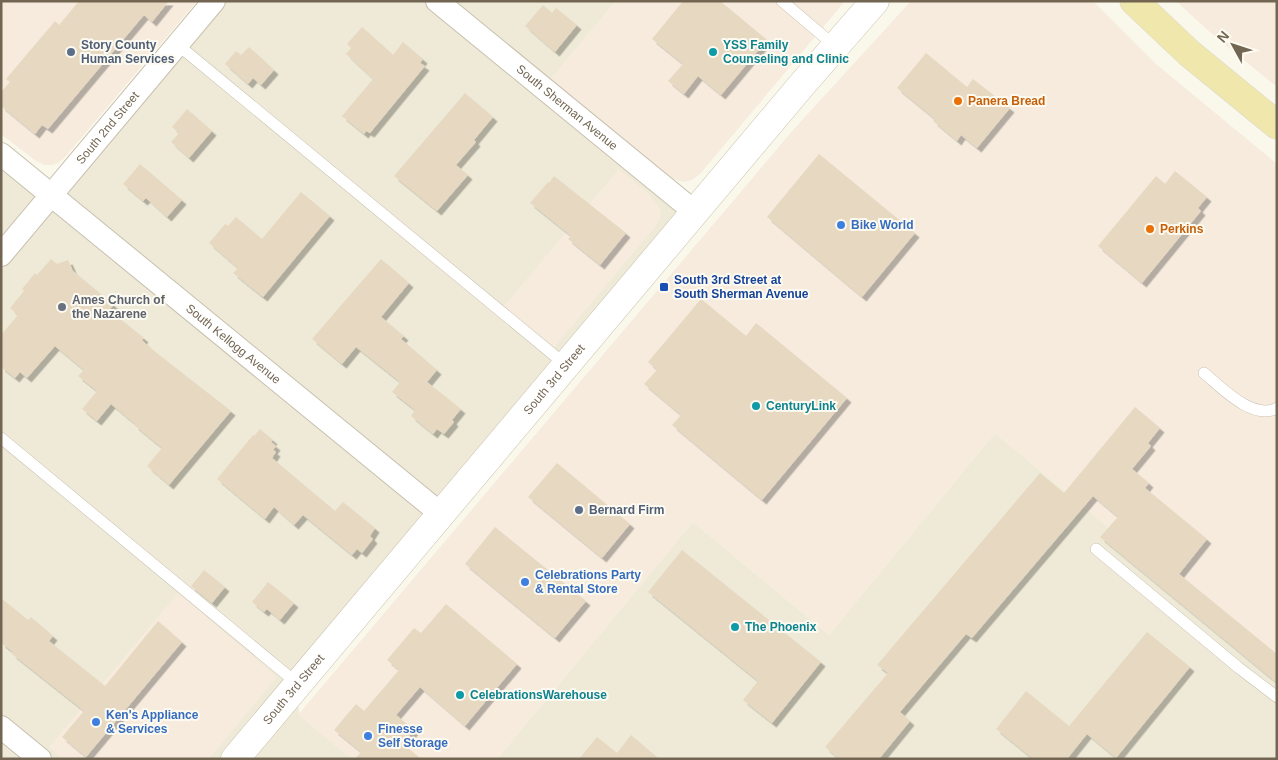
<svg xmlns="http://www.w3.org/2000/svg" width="1278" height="760" font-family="Arial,sans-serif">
  <defs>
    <filter id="shadow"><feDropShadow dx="4.5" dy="4.5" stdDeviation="0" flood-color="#0004"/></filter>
  </defs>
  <rect width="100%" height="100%" fill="#faf8eb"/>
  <g fill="#eeead7">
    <polygon points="214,1 437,1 696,213 298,684 299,715 352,759 1,759 1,154 51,195"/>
    <polygon points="455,1 616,1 550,80"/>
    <polygon points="995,433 1277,668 1277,759 497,759 693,522 829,635"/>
  </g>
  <g fill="#f6ebdd">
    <polygon points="1,1 197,1 64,158 58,163 52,165 45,165 36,161 1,134"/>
    <polygon points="616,1 845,1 700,174 692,180 683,182 674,179 662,172 550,80"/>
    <polygon points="911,1 1093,1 1156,64 1277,164 1277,668 995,433 829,635 693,522 497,759 352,759 298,715 794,129"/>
    <polygon points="1176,1 1277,1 1277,87 1212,34"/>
    <polygon points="619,169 649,194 657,204 661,211 660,219 654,228 553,349 503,307"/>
    <polygon points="178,593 277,677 209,759 62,759 49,747"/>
  </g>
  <g fill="#e7d9c1" filter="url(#shadow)">
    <polygon points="79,1 169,1 152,22 144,15 48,129 42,125 35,134 1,106 1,92 10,82 6,79 55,21 59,25"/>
    <polygon points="683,1 720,1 767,40 721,95 698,76 684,94 668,81 683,64 652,39"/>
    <polygon points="543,5 552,13 556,8 577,25 555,52 525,26"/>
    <polygon points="362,27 393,55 403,42 423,59 420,63 425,66 370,133 366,131 364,134 342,116 373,79 346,54 351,48 347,44"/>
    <polygon points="249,47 274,70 261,85 253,78 248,84 225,64 236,51 241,55"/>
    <polygon points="926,53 967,87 973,79 1010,108 977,148 961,135 957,141 933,121 935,119 897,88"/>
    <polygon points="465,93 493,117 474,140 476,142 456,165 468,175 437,211 394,176"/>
    <polygon points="187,109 212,131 189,158 171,142 179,133 172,127"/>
    <polygon points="819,154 915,233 862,297 767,217"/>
    <polygon points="140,164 182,200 167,217 146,198 143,201 123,184"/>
    <polygon points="1175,171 1207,197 1198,208 1201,211 1142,283 1098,246 1156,176 1165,184"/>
    <polygon points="554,176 626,233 600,265 568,239 571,236 530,203 548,182 549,183"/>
    <polygon points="301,192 330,216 263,297 233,273 238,268 209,243 225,224 228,226 236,217 262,239"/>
    <polygon points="51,259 57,264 68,260 73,271 114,305 109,310 144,338 142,340 149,347 231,411 169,485 147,466 162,448 134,425 135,424 111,404 97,421 82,409 97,391 78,376 84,370 55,346 27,378 20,372 15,378 1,367 1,335 18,315 10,308 24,291 22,289 35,273 37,275"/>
    <polygon points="381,259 409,283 381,317 404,336 401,339 437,370 427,382 461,409 452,420 454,422 444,434 437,429 433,434 411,416 415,410 392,392 400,382 356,347 342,364 312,339"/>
    <polygon points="701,299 746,336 756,323 847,398 762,500 672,425 681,415 644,384 657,370 648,362"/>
    <polygon points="1135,407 1160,428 1148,443 1151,446 1132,469 1149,483 1145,488 1207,539 1179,574 1277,654 1277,683 1100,537 1118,517 1093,496 972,638 966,634 900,712 910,721 879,759 839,759 825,747 888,673 877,665 1040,473 1064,493"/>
    <polygon points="260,429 273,440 271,442 276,446 273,450 276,452 272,458 335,511 343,502 375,528 370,536 373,539 362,553 357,549 352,555 303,515 294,525 274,507 265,519 217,479 253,435 254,436"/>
    <polygon points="557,463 630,524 602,558 528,497"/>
    <polygon points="495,527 586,601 555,638 465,564"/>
    <polygon points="682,550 821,662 772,723 743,700 758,681 648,592"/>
    <polygon points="204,570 225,587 212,603 191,586"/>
    <polygon points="268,582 294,603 280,620 267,609 264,612 252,602"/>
    <polygon points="1,598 28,620 31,617 53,636 49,641 105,686 158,621 182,642 86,757 62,737 84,711 12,654 13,652 1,643"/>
    <polygon points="446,604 517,664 465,726 420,687 396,715 414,730 403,744 421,759 355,759 361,752 334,730 356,704 364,711 399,670 387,660 414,628 421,633"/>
    <polygon points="1147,632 1190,667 1116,758 1087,734 1067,759 1033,759 996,729 1026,691 1069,726"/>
    <polygon points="631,735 659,759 579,759 597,737 617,753"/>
  </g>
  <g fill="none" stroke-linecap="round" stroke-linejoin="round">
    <g stroke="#c8c0af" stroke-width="12">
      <g id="service">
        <polyline points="782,1 835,46"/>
        <polyline points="178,45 566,365"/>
        <path d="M1204 373C1222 388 1253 421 1277 408"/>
        <polyline points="1,438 298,684"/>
        <polyline points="1096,549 1239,668 1277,697"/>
      </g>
    </g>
    <g stroke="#c8c0af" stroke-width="24">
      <g id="minor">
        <path id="s1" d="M437 1 696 213"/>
        <path id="s2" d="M1 154 441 514"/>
        <path id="s3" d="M1 255 214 1"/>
        <polyline points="1,727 40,759"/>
      </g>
    </g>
    <g stroke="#ccc2ae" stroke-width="29">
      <g id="secondary">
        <path id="s4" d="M235 759 800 87 875 1"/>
      </g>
    </g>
    <g stroke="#dad7d2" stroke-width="29">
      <polyline id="primary" points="1134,1 1189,53 1277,125"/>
    </g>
    <use href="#service" stroke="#fff" stroke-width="11"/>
    <use href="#minor" stroke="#fff" stroke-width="22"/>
    <use href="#secondary" stroke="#fff" stroke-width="28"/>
    <use href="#primary" stroke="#f0e7ac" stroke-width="28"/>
  </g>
  <g fill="#5c6f8a" stroke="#fdfbf1" stroke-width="2">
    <circle cx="71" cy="52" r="5"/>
    <circle cx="579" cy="510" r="5"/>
  </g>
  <g fill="#0f9aa8" stroke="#fdfbf1" stroke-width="2">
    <circle cx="713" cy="52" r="5"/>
    <circle cx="756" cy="406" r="5"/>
    <circle cx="735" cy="627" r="5"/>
    <circle cx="460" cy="695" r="5"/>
  </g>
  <g fill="#e8710a" stroke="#fdfbf1" stroke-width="2">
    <circle cx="958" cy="101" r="5"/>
    <circle cx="1150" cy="229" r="5"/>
  </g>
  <g fill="#3f7fe0" stroke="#fdfbf1" stroke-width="2">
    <circle cx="841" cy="225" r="5"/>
    <circle cx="525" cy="582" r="5"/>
    <circle cx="96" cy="722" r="5"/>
    <circle cx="368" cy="736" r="5"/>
  </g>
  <rect fill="#1a4fb4" stroke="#fdfbf1" stroke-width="2" x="659" y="282" width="10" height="10" rx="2.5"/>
  <circle fill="#6b7280" stroke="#fdfbf1" stroke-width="2" cx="62" cy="307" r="5"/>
  <g text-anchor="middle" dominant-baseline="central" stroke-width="4" stroke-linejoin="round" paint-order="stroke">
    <g font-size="12" font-weight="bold" fill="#4e5e75" stroke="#fdfbf1" text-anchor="start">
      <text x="81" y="45">Story County<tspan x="81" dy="14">Human Services</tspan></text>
      <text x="589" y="510">Bernard Firm</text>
    </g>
    <g font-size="12" font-weight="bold" fill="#0d838f" stroke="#fdfbf1" text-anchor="start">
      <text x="723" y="45">YSS Family<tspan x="723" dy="14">Counseling and Clinic</tspan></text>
      <text x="766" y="406">CenturyLink</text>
      <text x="745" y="627">The Phoenix</text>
      <text x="470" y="695">CelebrationsWarehouse</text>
    </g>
    <g font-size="12" font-weight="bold" fill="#c56008" stroke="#fdfbf1" text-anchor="start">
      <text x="968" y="101">Panera Bread</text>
      <text x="1160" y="229">Perkins</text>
    </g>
    <g font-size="12" fill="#726551" stroke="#fdfbf1">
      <text stroke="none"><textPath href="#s1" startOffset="168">South Sherman Avenue</textPath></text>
      <text stroke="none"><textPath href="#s3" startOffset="166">South 2nd Street</textPath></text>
      <text stroke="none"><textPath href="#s2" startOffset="300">South Kellogg Avenue</textPath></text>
      <text stroke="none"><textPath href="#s4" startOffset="496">South 3rd Street</textPath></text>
      <text stroke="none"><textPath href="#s4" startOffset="91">South 3rd Street</textPath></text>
    </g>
    <g font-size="12" font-weight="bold" fill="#366cbe" stroke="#fdfbf1" text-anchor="start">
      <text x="851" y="225">Bike World</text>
      <text x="535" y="575">Celebrations Party<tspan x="535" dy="14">&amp; Rental Store</tspan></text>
      <text x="106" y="715">Ken's Appliance<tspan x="106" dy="14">&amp; Services</tspan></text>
      <text x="378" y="729">Finesse<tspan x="378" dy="14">Self Storage</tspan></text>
    </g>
    <g font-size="12" font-weight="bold" fill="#164399" stroke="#fdfbf1" text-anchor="start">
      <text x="674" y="280">South 3rd Street at<tspan x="674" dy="14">South Sherman Avenue</tspan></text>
    </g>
    <g font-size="12" font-weight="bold" fill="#5b616d" stroke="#fdfbf1" text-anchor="start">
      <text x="72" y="300">Ames Church of<tspan x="72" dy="14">the Nazarene</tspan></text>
    </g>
  </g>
  <rect width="1278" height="760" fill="none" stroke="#726551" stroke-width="5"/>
  <g transform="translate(1233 45) rotate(310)" stroke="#fdfbf1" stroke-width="4" paint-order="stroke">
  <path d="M0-4L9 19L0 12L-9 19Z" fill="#726551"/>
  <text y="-8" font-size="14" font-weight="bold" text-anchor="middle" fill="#726551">N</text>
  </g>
</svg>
